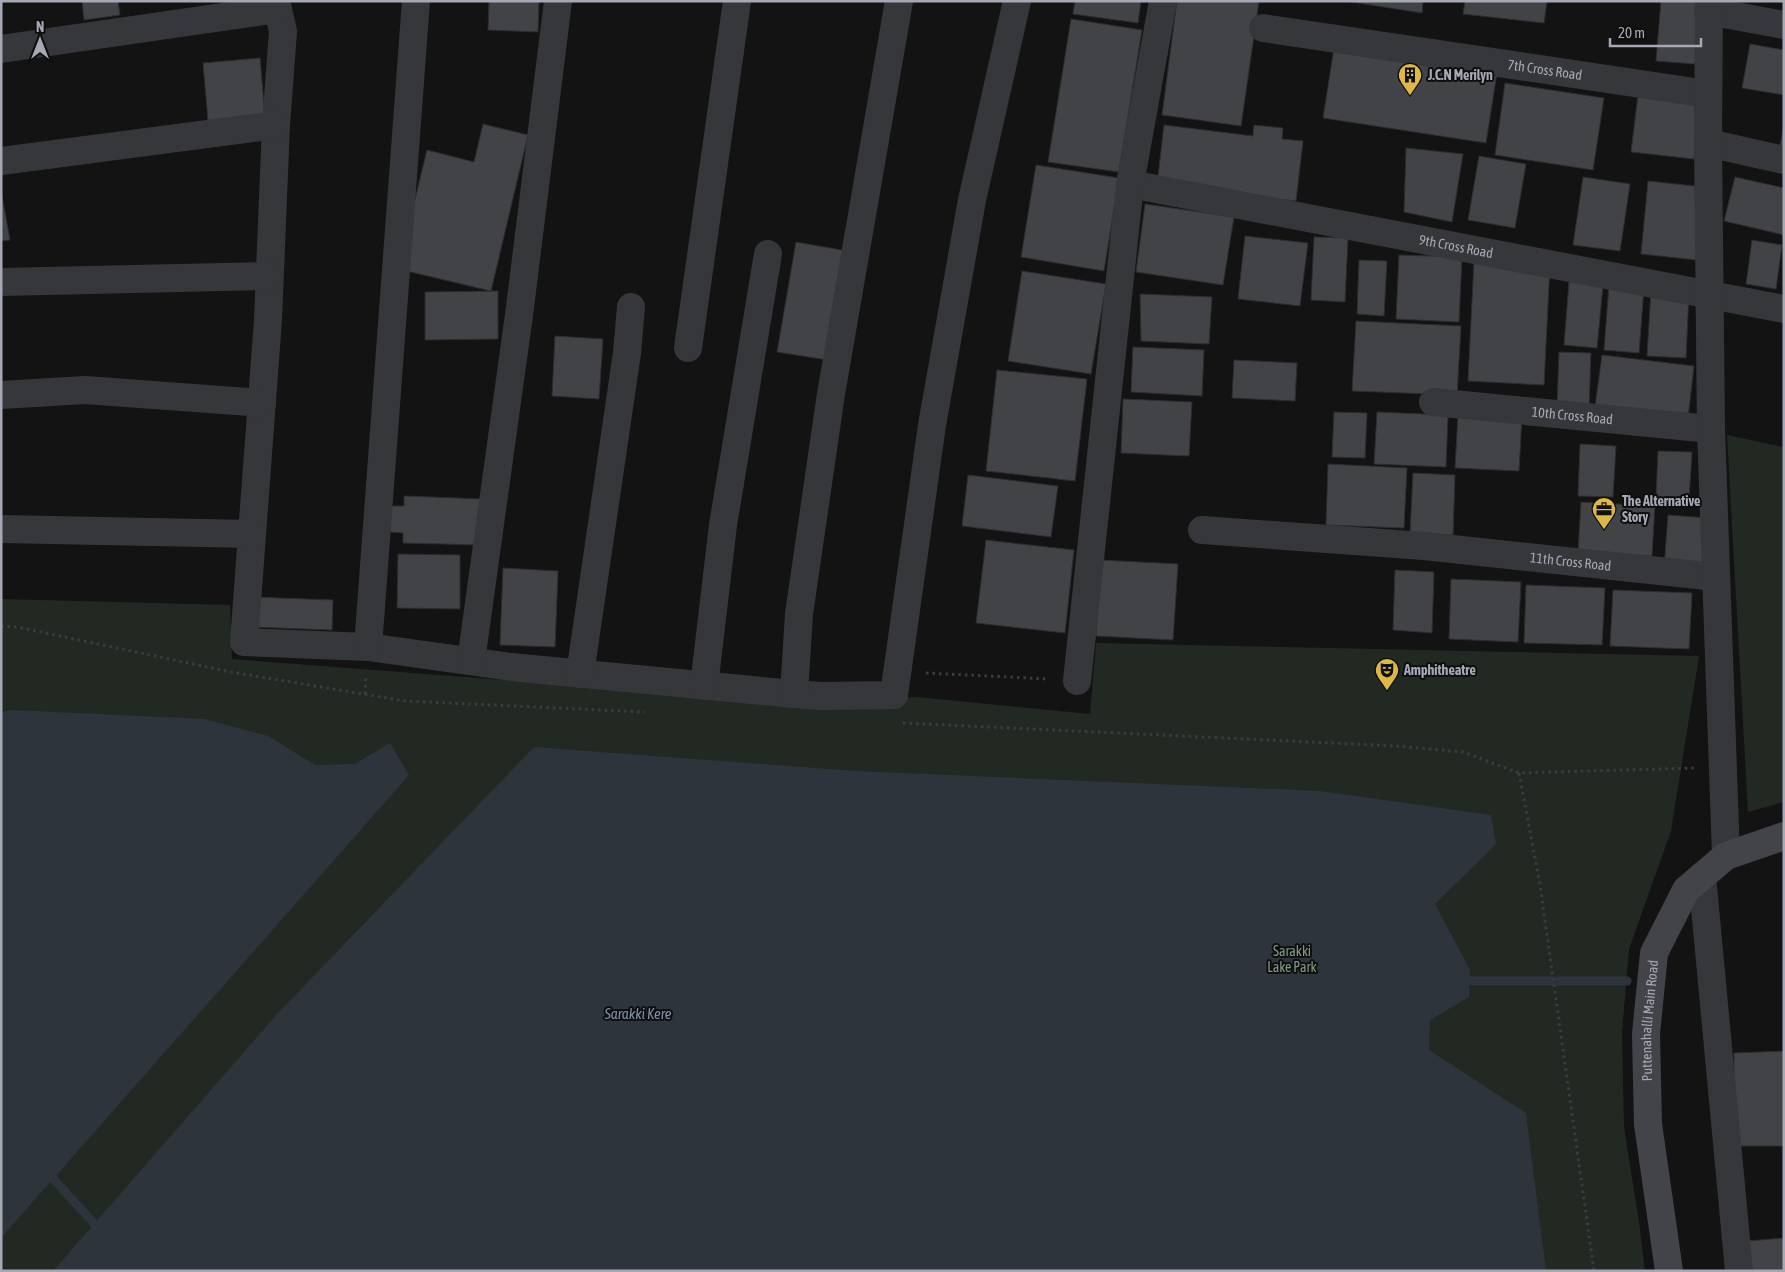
<svg xmlns="http://www.w3.org/2000/svg" width="1785" height="1272" font-family="'Asap Condensed',sans-serif">
  <rect width="100%" height="100%" fill="#131314"/>
  <g fill="#222923">
    <polygon points="1727,435 1784,447 1784,802 1748,812"/>
    <polygon points="1,599 230,605 232,659 785,702 917,697 1090,714 1096,643 1699,656 1671,831 1629,949 1622,1032 1624,1127 1639,1222 1645,1271 1,1271"/>
  </g>
  <g fill="#2e343c">
    <polygon points="12,710 204,719 268,736 315,765 355,764 390,743 409,775 1,1238 1,712"/>
    <polygon points="534,747 855,771 1320,791 1491,815 1496,844 1435,904 1470,970 1469,997 1430,1020 1429,1050 1526,1113 1546,1271 53,1271 278,1013"/>
  </g>
  <g fill="none" stroke-linecap="round" stroke-linejoin="round">
    <g stroke="#2e343c" stroke-width="9">
      <polyline points="1459,981 1627,981"/>
      <polyline points="46,1171 101,1231"/>
    </g>
  </g>
  <g fill="#424347" stroke="#2d2d30">
    <polygon points="82,1 118,1 120,15 84,20"/>
    <polygon points="489,1 539,1 538,32 488,30"/>
    <polygon points="1075,1 1141,1 1138,23 1073,14"/>
    <polygon points="1177,1 1259,1 1241,126 1162,115"/>
    <polygon points="1345,1 1423,1 1422,13"/>
    <polygon points="1465,1 1547,1 1544,23 1463,14"/>
    <polygon points="1661,1 1700,1 1695,64 1656,61"/>
    <polygon points="1071,19 1142,30 1119,172 1048,162"/>
    <polygon points="1750,44 1784,50 1784,95 1742,88"/>
    <polygon points="1334,48 1497,73 1486,143 1323,118"/>
    <polygon points="260,58 265,117 208,121 203,63"/>
    <polygon points="1505,83 1604,98 1593,170 1495,155"/>
    <polygon points="1638,95 1701,102 1694,159 1631,152"/>
    <polygon points="483,124 528,135 491,291 398,269 427,150 474,162"/>
    <polygon points="1784,124 1784,153 1779,152"/>
    <polygon points="1164,125 1253,136 1254,125 1283,128 1282,139 1303,141 1296,201 1157,185"/>
    <polygon points="1406,148 1463,154 1452,222 1404,212"/>
    <polygon points="1479,156 1526,164 1515,228 1468,220"/>
    <polygon points="1036,165 1119,178 1104,271 1021,257"/>
    <polygon points="1583,177 1630,184 1620,251 1573,245"/>
    <polygon points="1735,177 1784,188 1784,235 1724,221"/>
    <polygon points="1648,181 1704,187 1696,260 1641,254"/>
    <polygon points="1,190 10,240 1,241"/>
    <polygon points="1145,204 1234,217 1223,285 1136,272"/>
    <polygon points="1245,236 1308,243 1300,306 1238,299"/>
    <polygon points="1314,237 1348,238 1345,302 1311,300"/>
    <polygon points="1752,240 1782,245 1776,289 1746,284"/>
    <polygon points="796,242 847,251 828,360 777,352"/>
    <polygon points="1399,255 1462,257 1459,322 1396,319"/>
    <polygon points="1359,260 1387,261 1384,316 1357,314"/>
    <polygon points="1474,261 1550,265 1544,385 1468,381"/>
    <polygon points="1022,271 1106,284 1091,374 1008,361"/>
    <polygon points="1569,282 1603,285 1597,348 1564,345"/>
    <polygon points="1609,285 1644,288 1639,353 1604,350"/>
    <polygon points="498,291 498,339 425,340 425,292"/>
    <polygon points="1651,291 1689,293 1686,358 1647,356"/>
    <polygon points="1140,294 1212,297 1209,344 1141,341"/>
    <polygon points="1356,321 1461,326 1457,395 1352,391"/>
    <polygon points="555,336 603,339 599,399 552,396"/>
    <polygon points="1133,347 1204,350 1202,396 1131,392"/>
    <polygon points="1559,352 1591,353 1589,409 1557,407"/>
    <polygon points="1602,355 1694,366 1688,418 1595,407"/>
    <polygon points="1234,360 1297,363 1295,401 1232,398"/>
    <polygon points="997,370 1087,379 1075,481 986,471"/>
    <polygon points="1123,399 1192,402 1189,456 1121,453"/>
    <polygon points="1334,412 1367,413 1365,458 1332,457"/>
    <polygon points="1377,412 1448,415 1446,467 1374,464"/>
    <polygon points="1458,414 1522,416 1519,471 1455,468"/>
    <polygon points="1580,444 1616,446 1613,497 1578,496"/>
    <polygon points="1658,451 1692,452 1689,500 1656,499"/>
    <polygon points="1328,464 1407,468 1404,528 1326,525"/>
    <polygon points="1413,473 1455,475 1453,535 1410,533"/>
    <polygon points="968,475 1058,486 1051,537 962,526"/>
    <polygon points="404,496 482,499 480,545 403,543 403,533 390,532 391,506 404,506"/>
    <polygon points="1581,502 1655,506 1652,556 1578,552"/>
    <polygon points="1668,515 1708,518 1705,571 1664,568"/>
    <polygon points="986,540 1074,550 1065,633 976,623"/>
    <polygon points="398,554 460,555 460,609 397,608"/>
    <polygon points="1100,560 1178,564 1173,640 1096,636"/>
    <polygon points="503,568 558,571 555,647 500,645"/>
    <polygon points="1395,570 1434,572 1432,633 1393,630"/>
    <polygon points="1451,579 1521,582 1518,642 1449,639"/>
    <polygon points="1526,585 1605,588 1602,645 1524,643"/>
    <polygon points="1613,590 1692,593 1689,649 1610,646"/>
    <polygon points="253,597 333,600 332,630 252,627"/>
    <polygon points="1784,1051 1784,1146 1734,1146 1734,1053"/>
    <polygon points="1784,1238 1784,1271 1751,1271 1748,1241"/>
  </g>
  <g fill="none" stroke-linecap="round" stroke-linejoin="round">
    <g stroke="#3b3b40" stroke-width="3" stroke-dasharray="2.5 4" stroke-linecap="butt">
      <polyline points="1,626 17,627 231,672 405,701 645,712"/>
      <polyline points="926,673 1049,679"/>
      <polyline points="365,694 366,675"/>
      <polyline points="903,723 1396,746 1463,752 1519,773 1695,768"/>
      <polyline points="1519,773 1540,885 1594,1271"/>
    </g>
    <g stroke="#36373b" stroke-width="28">
      <polyline points="276,1 283,31 276,125 268,320 244,642 368,647 511,667 794,694 821,696 894,695 932,425 972,200 1017,1"/>
      <polyline points="1708,11 1784,25"/>
      <path id="s1" d="M1263 28 1708 94"/>
      <polyline points="1,49 278,9"/>
      <polyline points="1708,143 1784,160"/>
      <polyline points="1,161 276,125"/>
      <path id="s2" d="M1130 184 1784 309"/>
      <polyline points="1,282 269,276"/>
      <polyline points="688,348 737,1"/>
      <polyline points="1,395 85,390 262,403"/>
      <path id="s3" d="M1433 402 1711 429"/>
      <polyline points="1,529 252,534"/>
      <path id="s4" d="M1202 530 1424 546 1716 577"/>
      <polyline points="368,647 416,1"/>
      <polyline points="471,661 519,315 558,1"/>
      <polyline points="580,674 627,353 631,307"/>
      <polyline points="1077,681 1130,184 1163,1"/>
      <polyline points="704,686 723,525 768,254"/>
      <polyline points="794,694 799,614 831,394 899,1"/>
      <polyline points="1702,876 1739,1271"/>
    </g>
    <polyline stroke="#36373b" stroke-width="28" points="1709,1 1708,143 1711,429 1726,856"/>
    <path stroke="#434449" stroke-width="28" id="s5" d="M1669 1271 1648 1124 1646 1034 1654 953 1686 890 1726 856 1784 836"/>
  </g>
  <defs>
    <g id="building-pin" transform="scale(1.25)"><path d="M0 17L-7.5 6A9.5 9.5 0 1 1 7.5 6Z" fill="#ddb842" stroke="#0e0e0f"/><path d="M-4-6H4V6H1V3H-1V6H-4ZM-2.5-4.3h1.7v1.8h-1.7ZM.8-4.3h1.7v1.8H.8ZM-2.5-1h1.7V.8h-1.7ZM.8-1h1.7V.8H.8Z" fill="#111"/></g>
    <g id="office-pin" transform="scale(1.25)"><path d="M0 17L-7.5 6A9.5 9.5 0 1 1 7.5 6Z" fill="#ddb842" stroke="#0e0e0f"/><path d="M-6-3h4V-5.5h4V-3h4V5H-6ZM-1-4.5V-3h2v-1.5ZM-6 0V1H6V0Z" fill="#111"/></g>
    <g id="theatre-pin" transform="scale(1.25)"><path d="M0 17L-7.5 6A9.5 9.5 0 1 1 7.5 6Z" fill="#ddb842" stroke="#0e0e0f"/><path d="M-5-5.5Q0-4 5-5.5V0Q5 5 0 6Q-5 5-5 0ZM-3.3-2.5H-1v1.5H-3.3ZM1-2.5H3.3v1.5H1ZM-2.8 1Q0 5.5 2.8 1Z" fill="#111"/></g>
  </defs>
  <g fill-rule="evenodd">
    <use href="#building-pin" x="1410" y="75"/>
    <use href="#office-pin" x="1604" y="509"/>
    <use href="#theatre-pin" x="1387" y="670"/>
  </g>
  <g text-anchor="middle" dominant-baseline="central" stroke-width="4" stroke-linejoin="round" paint-order="stroke">
    <g font-size="14" fill="#a6a9b3" stroke="#0e0e0f">
      <text stroke="none"><textPath href="#s1" startOffset="285">7th Cross Road</textPath></text>
      <text stroke="none"><textPath href="#s2" startOffset="332">9th Cross Road</textPath></text>
      <text stroke="none"><textPath href="#s3" startOffset="140">10th Cross Road</textPath></text>
      <text stroke="none"><textPath href="#s4" startOffset="370">11th Cross Road</textPath></text>
      <text stroke="none"><textPath href="#s5" startOffset="252">Puttenahalli Main Road</textPath></text>
    </g>
    <g font-size="14" font-weight="bold" fill="#a6a9b3" stroke="#0e0e0f" text-anchor="start">
      <text x="1428" y="75">J.C.N Merilyn</text>
      <text x="1622" y="501">The Alternative<tspan x="1622" dy="16">Story</tspan></text>
      <text x="1404" y="670">Amphitheatre</text>
    </g>
    <g font-size="14" fill="#7f9c84" stroke="#0e0e0f">
      <text x="1292" y="951">Sarakki<tspan x="1292" dy="16">Lake Park</tspan></text>
    </g>
    <g font-size="15" font-style="italic" fill="#8093ab" stroke="#0e0e0f">
      <text x="638" y="1013">Sarakki Kere</text>
    </g>
  </g>
  <rect width="1785" height="1272" fill="none" stroke="#a6a9b3" stroke-width="5"/>
  <g transform="translate(40 40)" stroke="#0e0e0f" stroke-width="4" paint-order="stroke">
  <path d="M0-4L9 19L0 12L-9 19Z" fill="#a6a9b3"/>
  <text y="-8" font-size="14" font-weight="bold" text-anchor="middle" fill="#a6a9b3">N</text>
  </g>
  <path d="M1610 38v8h91v-8" fill="none" stroke="#a6a9b3" stroke-width="2.5"/>
  <text x="1618" y="38" font-size="15" fill="#a6a9b3" stroke="#0e0e0f" stroke-width="4" paint-order="stroke">20 m</text>
</svg>
